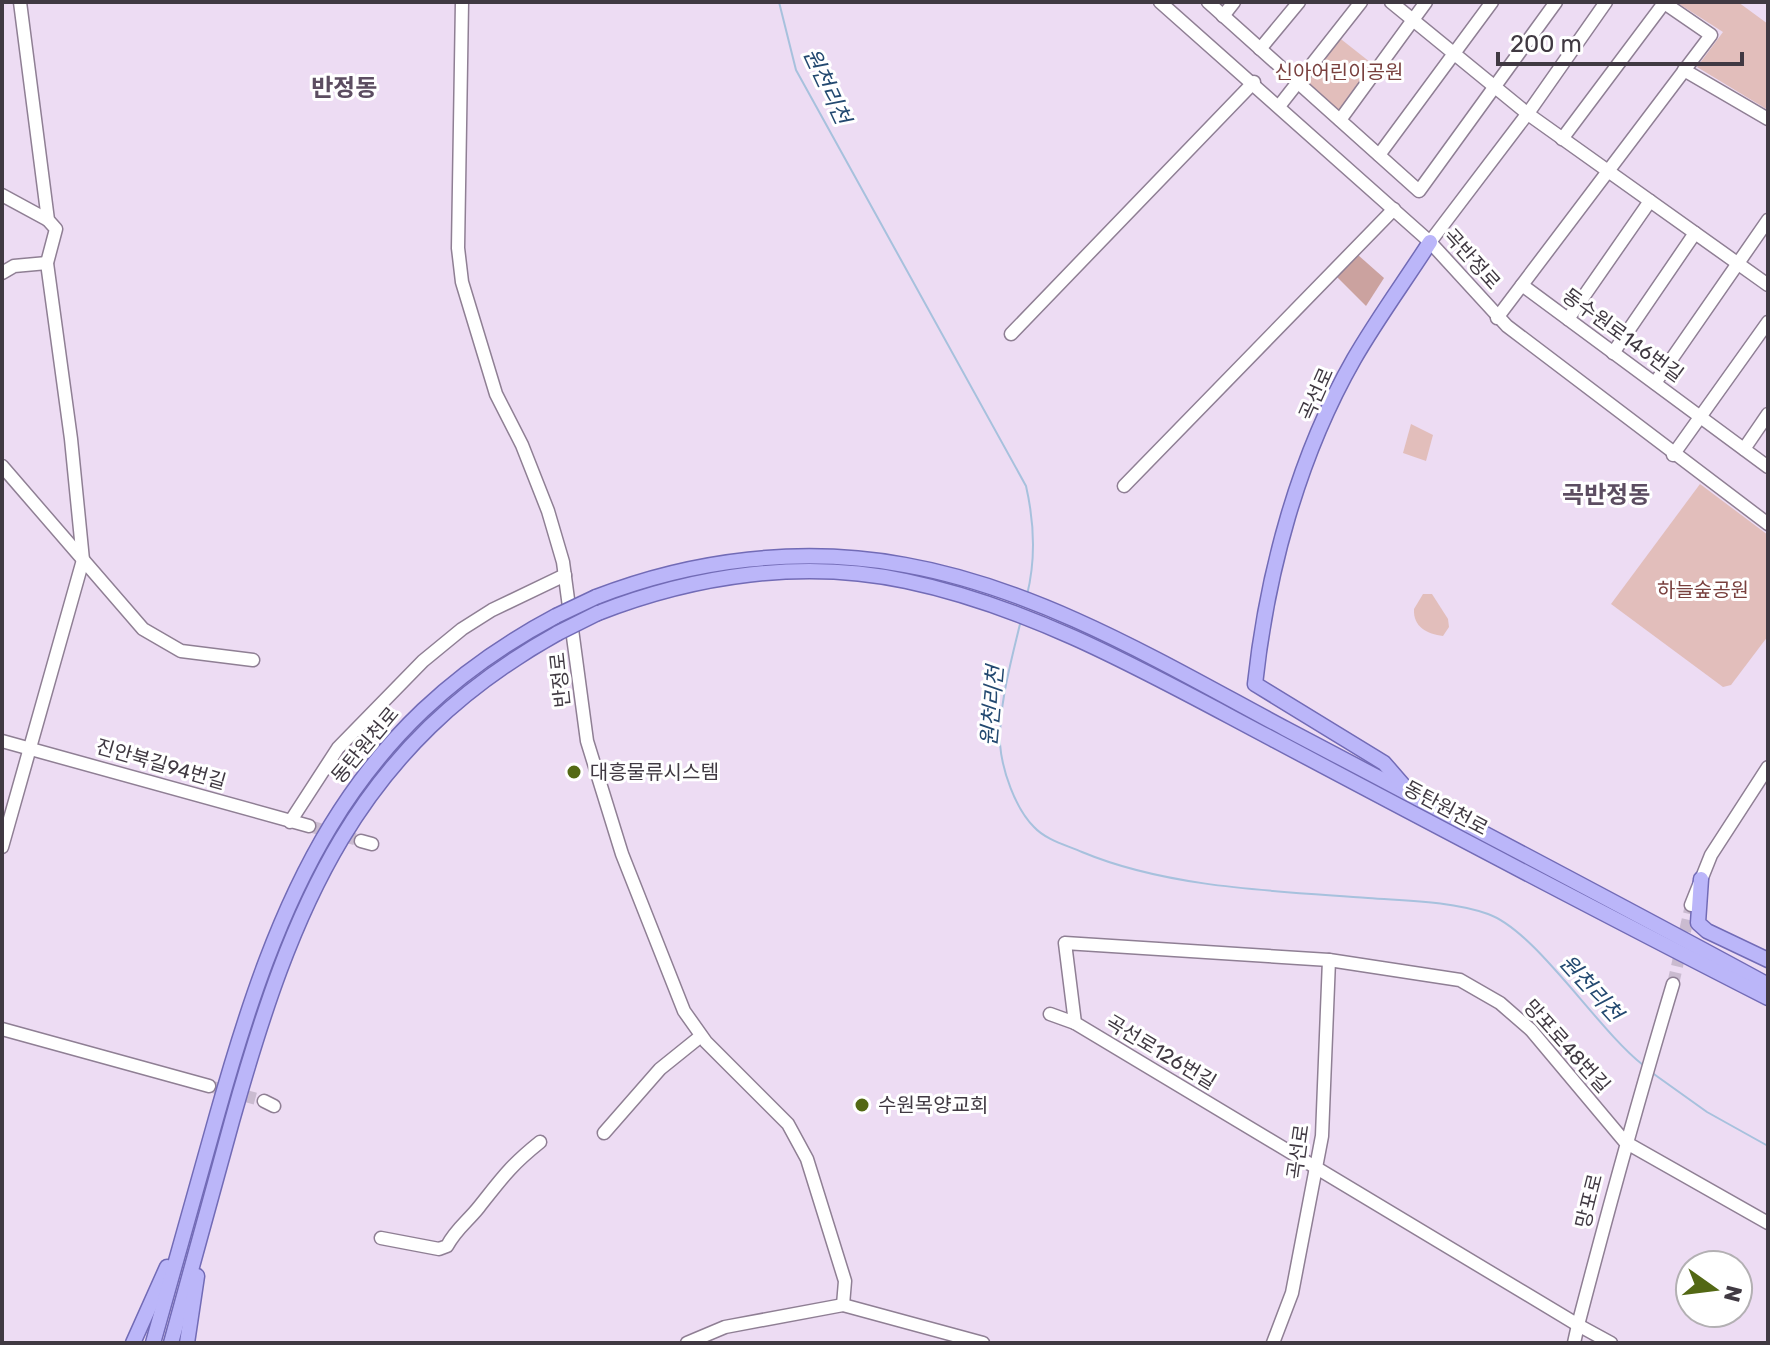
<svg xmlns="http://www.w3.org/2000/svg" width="1770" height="1345" font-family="Rubik,'Noto Sans KR',sans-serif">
  <rect width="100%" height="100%" fill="#eddcf3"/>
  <g fill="#e2bebb">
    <polygon points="1676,2 1738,2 1768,24 1768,110 1697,67 1723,32"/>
    <polygon points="1337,36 1375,66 1340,109 1335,110 1304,84"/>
    <polygon points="1411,424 1433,435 1426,461 1403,453"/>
    <polygon points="1700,484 1768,535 1768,636 1731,685 1723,687 1611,604"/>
    <path d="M1423 594H1432L1448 619 1449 627 1443 636C1427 634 1413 627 1414 609Z"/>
  </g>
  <polygon fill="#cba29f" points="1358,255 1384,278 1366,306 1337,277"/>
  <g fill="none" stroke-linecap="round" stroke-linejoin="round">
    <g stroke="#a7c1dd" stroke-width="2">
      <path d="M779 2 796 70 1026 486C1034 521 1036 559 1027 595"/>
      <path d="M1020 624C1011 662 999 704 1000 744 1002 770 1015 808 1034 827 1046 840 1066 845 1082 852 1168 888 1275 891 1368 898 1407 901 1450 901 1488 914 1536 931 1597 1029 1643 1065"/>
      <polyline points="1651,1072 1707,1112 1768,1146"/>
    </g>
    <g stroke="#cabbd0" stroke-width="12" stroke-dasharray="12 6" stroke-linecap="butt">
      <polyline points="309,826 361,841"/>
      <polyline points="1673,984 1691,905"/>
      <polyline points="209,1086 264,1101"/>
    </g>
    <g stroke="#8f7f94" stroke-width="15">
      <g id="minor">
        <polyline points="462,2 458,248 462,282 496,394 522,445 548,511 563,562 587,741 622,854 684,1011 706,1042 788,1124 807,1159 845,1281 843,1305"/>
        <polyline points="1160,2 1430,242 1507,326 1768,524"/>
        <polyline points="1208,2 1419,191 1556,2"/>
        <polyline points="1391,2 1528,114 1768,285"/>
        <polyline points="1223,16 1234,2"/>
        <polyline points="1260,49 1299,2"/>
        <polyline points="1684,70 1768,119"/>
        <polyline points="1280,105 1361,2"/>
        <polyline points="1340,120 1426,2"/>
        <polyline points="1562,139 1664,3"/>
        <polyline points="1379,155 1492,2"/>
        <polyline points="2,195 48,220"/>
        <polyline points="1430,242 1531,109 1606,2"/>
        <polyline points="2,273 14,266 47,263"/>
        <polyline points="1522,285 1768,467"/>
        <polyline points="1497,318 1711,35 1663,2"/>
        <polyline points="1568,319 1650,201"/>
        <polyline points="1011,334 1254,82"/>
        <polyline points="1613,353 1695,233"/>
        <polyline points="1655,383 1768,220"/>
        <polyline points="1744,449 1768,414"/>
        <polyline points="1673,455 1768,322"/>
        <polyline points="2,466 143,629 181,651 253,660"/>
        <polyline points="1124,486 1394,209"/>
        <polyline points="2,741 309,826"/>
        <polyline points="290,822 338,748 423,661 462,629 492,610 565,575"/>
        <polyline points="361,841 372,844"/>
        <polyline points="2,847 83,560 71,439 47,263 56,229 48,220 20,2"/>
        <polyline points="1691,905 1711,855 1768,767"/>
        <path d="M1673 984C1639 1097 1608 1210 1578 1325L1075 1023 1065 943 1329 960 1460 980 1500 1003 1531 1030 1625 1142 1768 1223"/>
        <polyline points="1050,1014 1075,1023"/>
        <polyline points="2,1029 209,1086"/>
        <polyline points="264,1101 274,1106"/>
        <polyline points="604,1133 660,1069 701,1036"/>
        <path d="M381 1238 439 1249 447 1246C456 1229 468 1221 479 1207 502 1178 510 1166 540 1142"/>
        <polyline points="687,1343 725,1327 843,1305 983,1343"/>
        <polyline points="1273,1343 1292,1293 1322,1136 1329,960"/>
        <polyline points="1574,1343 1578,1325 1611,1343"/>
      </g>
    </g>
    <g stroke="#726bb6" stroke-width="17">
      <g id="major">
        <path d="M596 597C694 559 802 546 905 565 1041 589 1166 665 1286 729 1447 814 1608 898 1768 985"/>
        <path d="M598 613C695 575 803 559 906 581 1040 609 1160 680 1280 743 1442 829 1605 915 1768 998"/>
        <path d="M1404 786 1384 763 1255 684C1267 573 1298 457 1354 359 1377 319 1405 281 1430 242"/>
        <polyline points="1701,879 1698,923 1707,931 1768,960"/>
        <polyline points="133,1343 167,1267"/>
        <path d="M153 1343C174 1267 196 1191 217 1115 278 898 346 727 556 616"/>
        <path d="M171 1343C191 1269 212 1195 232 1121 292 907 355 746 558 633"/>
        <polyline points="187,1343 197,1276"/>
      </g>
    </g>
    <use href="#minor" stroke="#fff" stroke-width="12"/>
    <use href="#major" stroke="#bbb6f9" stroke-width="14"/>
    <g stroke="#726bb6" stroke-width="17" stroke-linecap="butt">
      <g id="major-bridge">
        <polyline points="556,616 596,597"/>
        <polyline points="558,633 598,613"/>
      </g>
    </g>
    <use href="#major-bridge" stroke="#bbb6f9" stroke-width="14"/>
  </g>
  <g fill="#536814" stroke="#fff" stroke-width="3">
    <circle cx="574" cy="772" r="8"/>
    <circle cx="862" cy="1105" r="8"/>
  </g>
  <g text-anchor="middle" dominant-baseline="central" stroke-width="6" stroke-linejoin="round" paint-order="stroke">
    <g font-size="20" fill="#79403e" stroke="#fff">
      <text x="1339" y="72">신아어린이공원</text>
      <text x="1703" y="590">하늘숲공원</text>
    </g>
    <g font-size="20" fill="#403942" stroke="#fff">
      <text transform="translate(1472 259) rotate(48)">곡반정로</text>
      <text transform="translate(1623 335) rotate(36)">동수원로146번길</text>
      <text transform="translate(1316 394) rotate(-66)">곡선로</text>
      <text transform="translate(560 680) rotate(-96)">반정로</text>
      <text transform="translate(365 745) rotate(-50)">동탄원천로</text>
      <text transform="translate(161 764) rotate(16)">진안북길94번길</text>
      <text transform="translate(1446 808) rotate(28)">동탄원천로</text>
      <text transform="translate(1567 1046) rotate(48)">망포로48번길</text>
      <text transform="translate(1161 1052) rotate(31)">곡선로126번길</text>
      <text transform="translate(1298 1152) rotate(-82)">곡선로</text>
      <text transform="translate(1589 1201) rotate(-76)">망포로</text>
    </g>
    <g font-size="20" fill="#403942" stroke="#fff" text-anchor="start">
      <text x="590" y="772">대흥물류시스템</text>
      <text x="878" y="1105">수원목양교회</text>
    </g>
    <g font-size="22" font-style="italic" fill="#234970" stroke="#fff">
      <text transform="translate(827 86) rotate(65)">원천리천</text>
      <text transform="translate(992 706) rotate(-85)">원천리천</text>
      <text transform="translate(1591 988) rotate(48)">원천리천</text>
    </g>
    <g font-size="24" font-weight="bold" fill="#5c4d61" stroke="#fff">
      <text x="344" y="88">반정동</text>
      <text x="1606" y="495">곡반정동</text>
    </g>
  </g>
  <rect width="1770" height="1345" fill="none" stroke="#403942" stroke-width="8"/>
  <g transform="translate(1714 1289) rotate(104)"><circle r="38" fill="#ffffff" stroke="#b3b0b3" stroke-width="2"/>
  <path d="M0-6L14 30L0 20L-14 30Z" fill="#536814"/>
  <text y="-12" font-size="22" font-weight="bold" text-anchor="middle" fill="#403942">N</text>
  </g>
  <path d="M1498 52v12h244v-12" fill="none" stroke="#403942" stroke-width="4"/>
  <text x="1510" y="52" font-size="24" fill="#403942" stroke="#ffffff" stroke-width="6" paint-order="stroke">200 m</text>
</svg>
